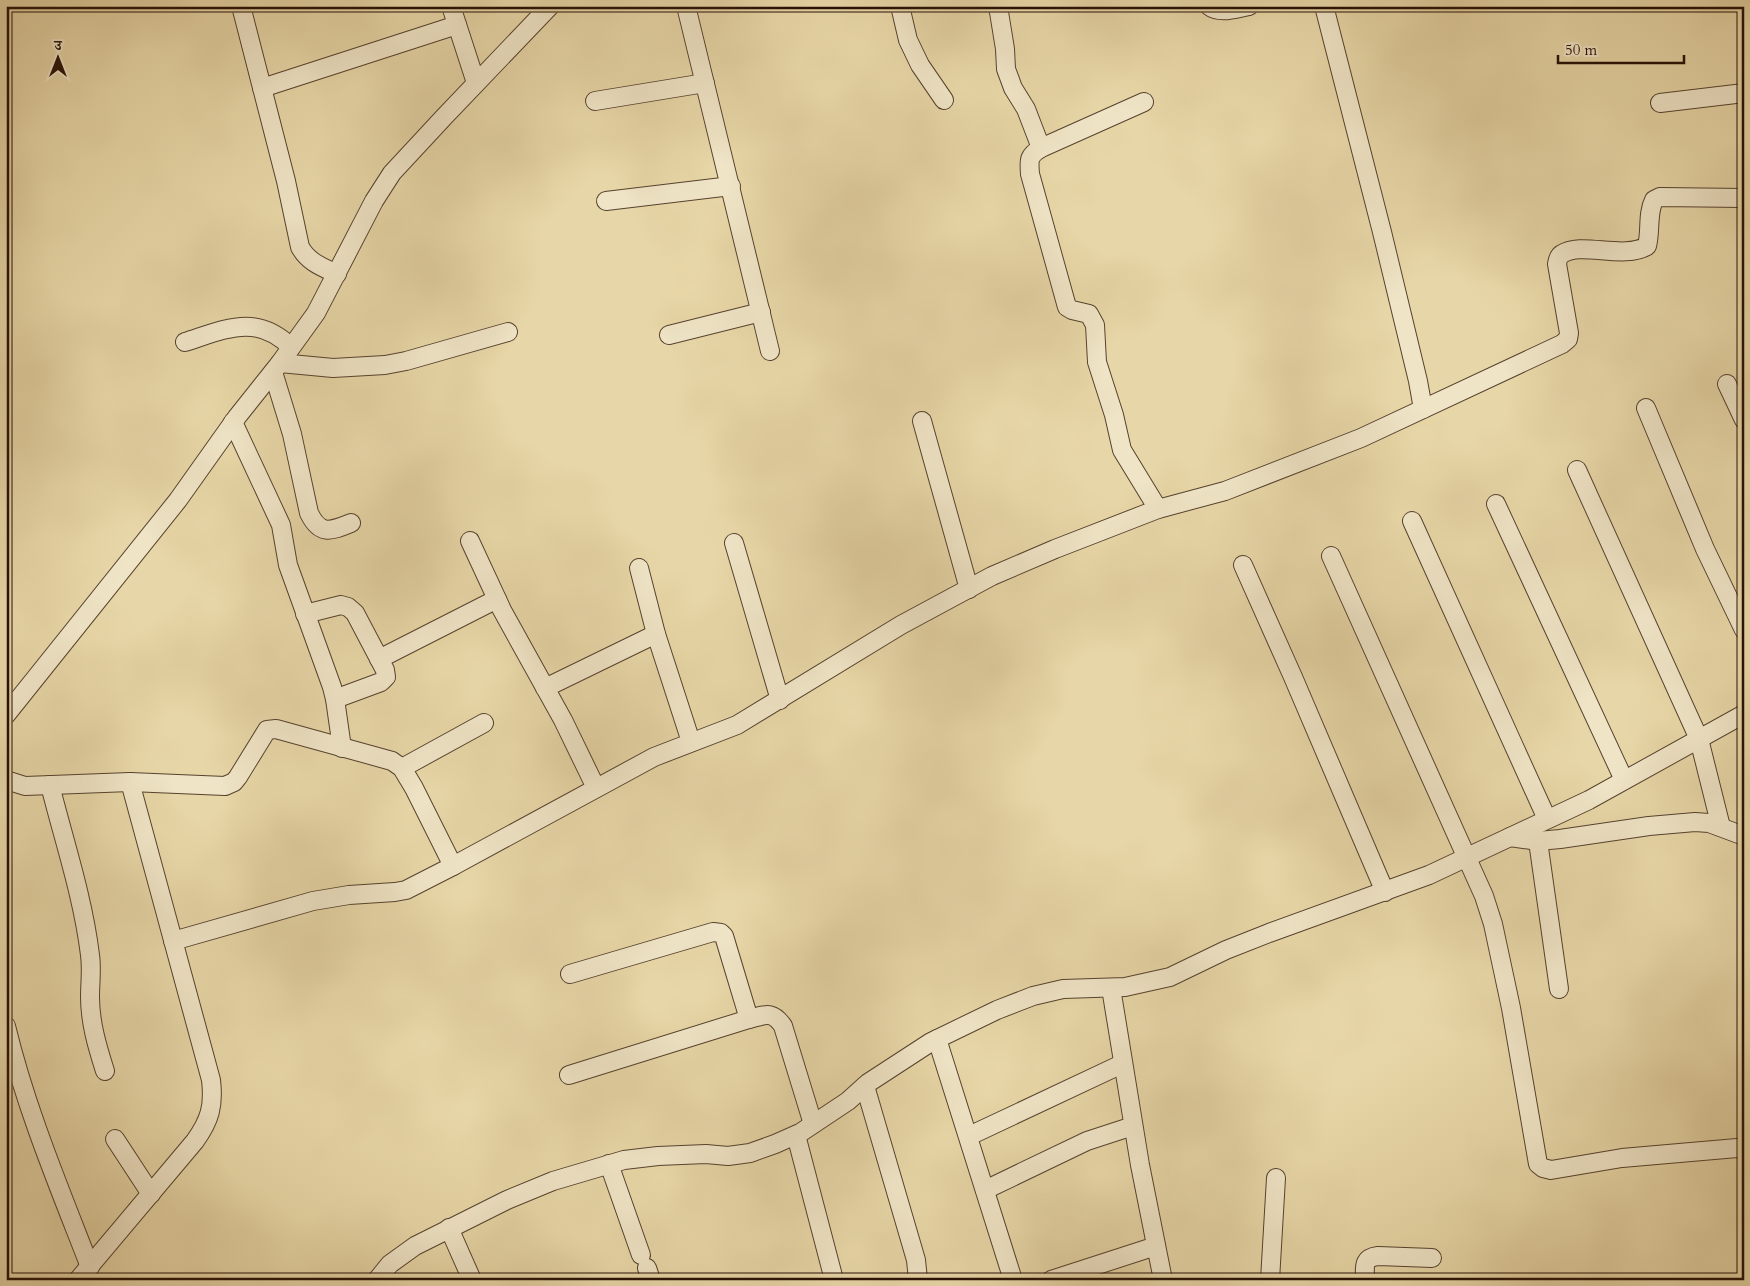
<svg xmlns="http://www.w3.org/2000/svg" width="1750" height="1286" font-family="Cardo,'Noto Serif Devanagari',serif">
  <rect width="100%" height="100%" fill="#e7d6a7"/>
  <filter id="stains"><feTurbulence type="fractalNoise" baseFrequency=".004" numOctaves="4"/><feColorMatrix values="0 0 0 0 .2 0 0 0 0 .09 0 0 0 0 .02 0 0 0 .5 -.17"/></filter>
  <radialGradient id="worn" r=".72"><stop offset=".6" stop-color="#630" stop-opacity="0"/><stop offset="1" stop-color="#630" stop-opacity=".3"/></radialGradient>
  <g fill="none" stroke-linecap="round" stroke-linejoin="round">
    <g stroke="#56422e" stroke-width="20">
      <g id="minor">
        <path d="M241 6 286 181 300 247C308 262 322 267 337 274"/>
        <polyline points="451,6 476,83"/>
        <polyline points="686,6 770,351"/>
        <polyline points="900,6 908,40 920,65 944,100"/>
        <polyline points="998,6 1005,49 1006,69 1013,88 1026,109 1041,148"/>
        <path d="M1209 6C1219 14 1237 9 1249 6"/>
        <polyline points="1324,6 1382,232 1418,381 1423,409"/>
        <polyline points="262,88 457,25"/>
        <polyline points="595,101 705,83"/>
        <path d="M1144 102 1041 148C1028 156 1029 160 1030 174L1067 307 1072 310 1089 314 1095 325 1097 362 1114 415 1122 450 1158 509"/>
        <polyline points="1660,103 1744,93"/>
        <polyline points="606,201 731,186"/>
        <polyline points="669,335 761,312"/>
        <path d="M185 342C226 329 256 313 291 347"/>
        <polyline points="280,363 333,368 385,365 406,361 508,332"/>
        <path d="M273 372 292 434 309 513C320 536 331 531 351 523"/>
        <polyline points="1727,384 1744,420"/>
        <polyline points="1646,408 1705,549 1744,630"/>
        <polyline points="922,421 969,589"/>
        <polyline points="233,422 281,525 288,565 332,687 335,699 342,748"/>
        <polyline points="1577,470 1699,739 1721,827"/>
        <polyline points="1496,504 1624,780"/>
        <polyline points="1412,521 1547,819"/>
        <polyline points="470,541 502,610 563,720 596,788"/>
        <polyline points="734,543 780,700"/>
        <polyline points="1331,556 1484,896 1493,924 1511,1008 1538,1164 1543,1168 1551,1170 1622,1158 1737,1148 1744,1149"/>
        <polyline points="1243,565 1293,677 1385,892"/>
        <polyline points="639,568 656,634 691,742"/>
        <polyline points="305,614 341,605 348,607 355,613 385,670 386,677 381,682 335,699"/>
        <polyline points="379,659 497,599"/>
        <polyline points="545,688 656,634"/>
        <polyline points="6,715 178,500 237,417 280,363 316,313 374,201 392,173 444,117 550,6"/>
        <polyline points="402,768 484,723"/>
        <polyline points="6,780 25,786 130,782 225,786 234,782 238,777 267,730 276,729 392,761 402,768 414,788 453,866"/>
        <path d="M50 785C64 841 83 897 90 955 92 969 90 983 90 997 90 1022 97 1046 105 1071"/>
        <polyline points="1510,837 1538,841 1560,839 1649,826 1695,822 1709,823 1744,836"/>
        <polyline points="1538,841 1559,989"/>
        <path d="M173 941 313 901 349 895 395 892 406 890 453 866 654 757 737 725 901 625 992 576 1055 549 1158 509 1225 491 1361 438 1562 344 1568 339 1569 333 1557 264C1558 260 1558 256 1562 254 1581 241 1623 260 1647 246 1651 231 1647 214 1654 200L1660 197 1744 198"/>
        <path d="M570 974 713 932 721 933 724 936 749 1019C765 1015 772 1010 783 1026L813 1124"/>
        <polyline points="1111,988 1140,1165 1163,1280"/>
        <path d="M6 1026C26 1109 59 1187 90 1267"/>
        <polyline points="937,1039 1013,1280"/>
        <polyline points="569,1075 749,1019"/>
        <polyline points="865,1086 916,1260 918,1280"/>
        <polyline points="796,1135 833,1276"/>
        <polyline points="969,1136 1122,1064"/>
        <polyline points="115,1139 151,1194"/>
        <polyline points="609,1164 641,1255"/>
        <polyline points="985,1190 1087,1141 1133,1126"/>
        <polyline points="449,1228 472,1280"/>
        <polyline points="647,1268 651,1280"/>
        <path d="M78 1280 195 1141C210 1120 214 1106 211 1080L130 782"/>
        <polyline points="377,1280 390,1264 415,1246 507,1200 553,1181 624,1160 658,1156 706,1154 728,1156 750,1153 775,1144 800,1133 848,1101 868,1083 931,1042 997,1010 1033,996 1063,989 1125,987 1170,977 1226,950 1269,933 1429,875 1589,800 1744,714"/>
        <polyline points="1051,1280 1156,1246"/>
        <polyline points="1270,1280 1276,1178"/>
        <path d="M1365 1280C1365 1267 1362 1258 1378 1256L1432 1258"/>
      </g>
    </g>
    <use href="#minor" stroke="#efe4c6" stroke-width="18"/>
  </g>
  <rect width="1750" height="1286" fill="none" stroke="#e7d6a7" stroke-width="25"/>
  <rect x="8" y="8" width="1735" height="1271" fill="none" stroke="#261106" stroke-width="2.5"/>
  <rect x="12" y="12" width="1725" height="1261" fill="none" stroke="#261106"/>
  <g transform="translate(58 58)" stroke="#efe4c6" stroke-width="4" paint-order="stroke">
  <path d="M0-4L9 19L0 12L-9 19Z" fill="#261106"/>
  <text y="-8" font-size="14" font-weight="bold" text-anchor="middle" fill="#261106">उ</text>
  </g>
  <path d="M1558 55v8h126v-8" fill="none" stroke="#261106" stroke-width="2.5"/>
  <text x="1565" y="55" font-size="15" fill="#261106" stroke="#efe4c6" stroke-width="4" paint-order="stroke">50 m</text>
  <rect width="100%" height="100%" filter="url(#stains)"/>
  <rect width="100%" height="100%" fill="url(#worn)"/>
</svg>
